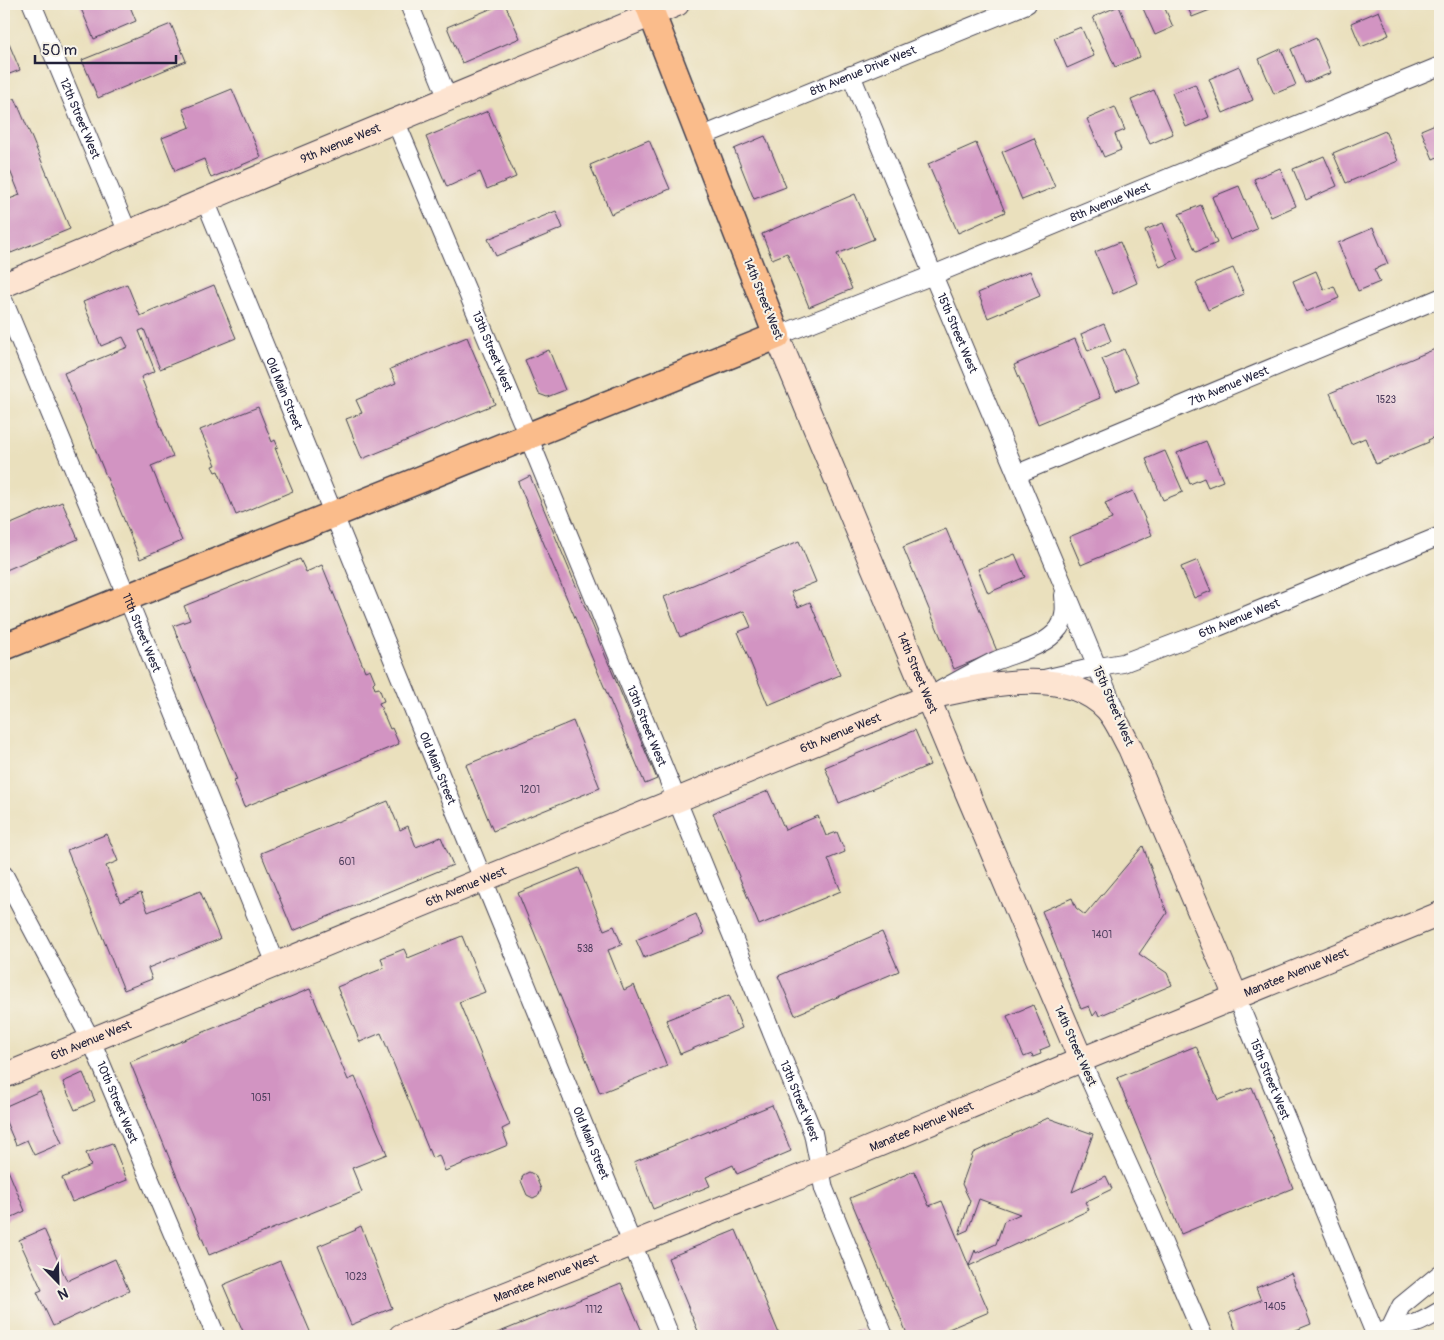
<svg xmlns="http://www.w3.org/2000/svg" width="1444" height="1340" font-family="Pangolin,sans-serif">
  <rect width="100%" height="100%" fill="#f7f3e8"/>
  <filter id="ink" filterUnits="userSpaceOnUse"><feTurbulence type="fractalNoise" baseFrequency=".02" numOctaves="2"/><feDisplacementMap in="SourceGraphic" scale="10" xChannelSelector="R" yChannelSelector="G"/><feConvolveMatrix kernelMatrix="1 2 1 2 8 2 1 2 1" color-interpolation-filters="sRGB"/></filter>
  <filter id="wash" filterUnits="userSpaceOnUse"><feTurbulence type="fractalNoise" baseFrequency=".0096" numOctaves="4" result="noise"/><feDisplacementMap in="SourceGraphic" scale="20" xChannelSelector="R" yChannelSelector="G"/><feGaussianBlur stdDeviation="1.12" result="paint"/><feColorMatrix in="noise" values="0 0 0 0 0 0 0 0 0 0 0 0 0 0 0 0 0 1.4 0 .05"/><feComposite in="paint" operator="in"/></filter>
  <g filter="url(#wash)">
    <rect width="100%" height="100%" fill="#eae0bd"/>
    <g id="blocks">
      <g fill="#d294c2">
        <polygon points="79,4 129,4 136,21 94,39"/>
        <polygon points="502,4 505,4 520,38 462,63 447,27"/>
        <polygon points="1141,4 1163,4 1173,27 1155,35"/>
        <polygon points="1186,4 1207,4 1210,10 1192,17"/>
        <polygon points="1119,6 1140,57 1115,67 1093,17"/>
        <polygon points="1379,11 1389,35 1361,47 1351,23"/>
        <polygon points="171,24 186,61 98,98 82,60"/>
        <polygon points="1081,27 1094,56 1067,68 1054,38"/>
        <polygon points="1316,38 1331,73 1305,83 1291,49"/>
        <polygon points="7,39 20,70 4,76 4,41"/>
        <polygon points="1281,49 1296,85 1274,94 1259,59"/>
        <polygon points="1239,66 1253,100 1223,113 1209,79"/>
        <polygon points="1195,84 1209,117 1186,127 1172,93"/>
        <polygon points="232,89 261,157 211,178 204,159 175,171 162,138 190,127 183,109"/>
        <polygon points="1154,90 1173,134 1150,144 1131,100"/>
        <polygon points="15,98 70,229 11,253 4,237 4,201 20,195 4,156 4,103"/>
        <polygon points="1115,107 1125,130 1115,134 1121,150 1104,157 1087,119"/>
        <polygon points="488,111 516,177 487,189 480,172 447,187 426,137"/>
        <polygon points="1440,122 1440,156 1433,159 1421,130"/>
        <polygon points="1385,131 1398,161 1346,183 1333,153"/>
        <polygon points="765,136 786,187 754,199 734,149"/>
        <polygon points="1034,138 1055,187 1022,200 1002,152"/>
        <polygon points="649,140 670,189 611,214 590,165"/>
        <polygon points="976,143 1005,212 958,233 928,164"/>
        <polygon points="1324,156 1337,186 1306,200 1293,169"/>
        <polygon points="1280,168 1296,206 1271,217 1254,179"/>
        <polygon points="1239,186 1257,229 1230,240 1212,197"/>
        <polygon points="855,194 874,239 837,254 852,289 809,307 787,253 772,259 762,234"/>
        <polygon points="1201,205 1217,243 1196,252 1179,214"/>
        <polygon points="556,211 563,228 496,256 488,239"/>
        <polygon points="1163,223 1178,259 1160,267 1145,230"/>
        <polygon points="1373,228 1388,264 1374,269 1380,282 1358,291 1338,243"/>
        <polygon points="1120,242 1137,283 1113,294 1095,252"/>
        <polygon points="1233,268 1244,294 1208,310 1196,283"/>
        <polygon points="1030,271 1040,296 988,318 978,293"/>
        <polygon points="1316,271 1324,290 1334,286 1339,298 1306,312 1293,281"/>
        <polygon points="127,284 140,316 214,285 236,338 160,369 144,329 139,331 155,371 141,377 173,457 151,466 182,541 140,559 64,373 128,347 123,337 101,346 83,302"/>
        <polygon points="1104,324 1111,341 1088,351 1081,334"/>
        <polygon points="467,337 495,404 362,459 346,419 362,413 356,400 396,383 390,369"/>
        <polygon points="1075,339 1100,398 1038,424 1014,365"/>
        <polygon points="1440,347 1440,449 1435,437 1428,440 1429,442 1376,464 1365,438 1351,444 1330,393"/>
        <polygon points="1124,349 1138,382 1116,391 1102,359"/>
        <polygon points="549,350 565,390 547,397 539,394 525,360"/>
        <polygon points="258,407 272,442 275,440 278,447 275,448 293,491 236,515 218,471 215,472 212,466 216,465 200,430"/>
        <polygon points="1206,441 1223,481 1208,487 1204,478 1190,484 1177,453"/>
        <polygon points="1165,451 1183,492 1163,500 1146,459"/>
        <polygon points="530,476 657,779 645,784 518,482"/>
        <polygon points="1133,491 1152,535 1081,565 1069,537 1112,519 1105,503"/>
        <polygon points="62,502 78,539 4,571 4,527"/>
        <polygon points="946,529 997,651 954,669 903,547"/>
        <polygon points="799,541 816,582 791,592 798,607 810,602 840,675 768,705 738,632 751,627 744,611 680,637 664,597"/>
        <polygon points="1015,554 1025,577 988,593 978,569"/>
        <polygon points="300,559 306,572 322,565 365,671 370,669 375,681 373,683 375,689 379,688 384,701 379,703 390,729 392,728 399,744 244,807 234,781 237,780 173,626 190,620 184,606"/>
        <polygon points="1198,560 1211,591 1194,598 1181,567"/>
        <polygon points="573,721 600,788 493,831 466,765"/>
        <polygon points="915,730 930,765 839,803 825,767"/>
        <polygon points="768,791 785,830 818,816 826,836 837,832 845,852 828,859 841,891 759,925 713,813"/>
        <polygon points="388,801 400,830 408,826 416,847 441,837 453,865 293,931 261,853"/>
        <polygon points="107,834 118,861 106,866 120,902 141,893 148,912 200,891 220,939 148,968 152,979 124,990 67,850"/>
        <polygon points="1143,846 1167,913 1139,954 1167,973 1172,985 1099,1016 1097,1011 1093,1016 1089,1006 1081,1009 1042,911 1072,898 1076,908 1085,915"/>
        <polygon points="579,868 604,930 614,926 622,945 608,950 624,990 634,985 667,1066 600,1093 518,893"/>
        <polygon points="696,914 704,934 644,958 636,940"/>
        <polygon points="882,932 899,971 795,1015 778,976"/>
        <polygon points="462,936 485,992 459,1002 510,1125 502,1129 508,1145 445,1171 439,1155 432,1158 381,1033 360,1042 337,987 384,968 381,958 404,949 408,958"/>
        <polygon points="310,989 348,1080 355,1077 387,1154 352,1168 362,1192 209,1255 130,1062"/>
        <polygon points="729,995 742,1028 680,1054 666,1020"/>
        <polygon points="1033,1005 1050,1046 1040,1050 1041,1054 1033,1057 1032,1054 1024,1057 1007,1016"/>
        <polygon points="1196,1046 1218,1100 1252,1087 1293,1188 1181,1234 1117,1078"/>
        <polygon points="83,1073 95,1101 75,1110 63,1082"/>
        <polygon points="40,1091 62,1143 34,1155 27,1140 16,1145 4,1117 4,1107"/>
        <polygon points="772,1105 791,1151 737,1174 733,1165 706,1177 710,1186 653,1209 634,1162"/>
        <polygon points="1048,1118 1093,1134 1072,1192 1106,1176 1112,1189 1085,1202 1089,1210 969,1266 989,1312 932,1336 908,1336 850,1198 914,1171 929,1206 942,1201 969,1266 975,1250 976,1253 996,1244 1004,1221 1020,1214 979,1199 968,1230 959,1234 970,1201 962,1184 973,1153"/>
        <polygon points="112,1143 127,1180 72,1202 62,1178 91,1166 86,1153"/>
        <polygon points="8,1170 25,1211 4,1221 4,1171"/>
        <polygon points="529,1172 535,1175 541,1189 539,1195 533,1198 527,1195 521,1181 523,1175"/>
        <polygon points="361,1226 392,1308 351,1325 318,1246 356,1230 355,1229"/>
        <polygon points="44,1229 67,1281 115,1259 129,1291 53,1326 37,1292 42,1290 19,1240"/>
        <polygon points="736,1230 780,1336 700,1336 668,1258"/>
        <polygon points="280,1261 312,1336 245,1336 223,1285"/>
        <polygon points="1291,1273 1311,1324 1281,1336 1238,1336 1229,1313 1261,1300 1256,1288"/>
        <polygon points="621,1283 644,1336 490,1336"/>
        <polygon points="862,1329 865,1336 845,1336"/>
      </g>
    </g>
  </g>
  <g filter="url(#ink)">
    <use href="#blocks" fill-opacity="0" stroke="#403e4e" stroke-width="1"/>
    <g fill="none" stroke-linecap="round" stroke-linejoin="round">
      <g stroke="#403e4e" stroke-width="20">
        <g id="street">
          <path id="s1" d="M32 4 128 233"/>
          <polyline points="409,4 448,99"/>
          <path id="s2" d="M851 75 933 275 1062 582 1117 715"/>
          <path id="s3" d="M395 120 528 436 813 1133 824 1189 884 1336"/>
          <path id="s4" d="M700 137 1027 4"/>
          <path id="s5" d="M205 200 670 1336"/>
          <path id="s6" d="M4 302 127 597 276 964"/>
          <path id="s7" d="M777 336 933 275 1440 66"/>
          <path id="s8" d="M1017 474 1440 298"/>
          <path id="s9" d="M1044 679 1087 669 1123 663 1218 627 1440 536"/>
          <path d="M941 690C959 680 977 670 995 661 1017 652 1045 647 1059 628 1066 618 1065 606 1064 595"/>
          <path id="s10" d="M4 875 91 1040 216 1336"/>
          <path id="s11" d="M1236 997 1376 1336"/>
          <polyline points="1081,1060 1152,1217 1203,1336"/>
          <polyline points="1391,1327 1401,1306 1440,1274"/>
          <path d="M1382 1332C1392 1327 1399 1328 1410 1325 1421 1323 1431 1316 1440 1311"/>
        </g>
      </g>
      <g stroke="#403e4e" stroke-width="26">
        <g id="secondary">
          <path id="s12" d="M4 285 298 161 677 4"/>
          <path id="s13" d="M777 336 967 792 1081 1060"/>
          <path id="s14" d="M4 1076 928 697C981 687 1063 663 1107 709 1117 720 1123 736 1130 748L1236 997"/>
          <path id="s15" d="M401 1336 820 1169 1081 1060 1440 914"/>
        </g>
      </g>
      <g stroke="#403e4e" stroke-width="29">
        <polyline id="primary" points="4,647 777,336 648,4"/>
      </g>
      <use href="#street" stroke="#fff" stroke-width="18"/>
      <use href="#secondary" stroke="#fde4d1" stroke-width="24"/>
      <use href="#primary" stroke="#fabc8b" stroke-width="26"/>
    </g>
  </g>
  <g text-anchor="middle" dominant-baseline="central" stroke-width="4" stroke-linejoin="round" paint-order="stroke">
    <g font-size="10" fill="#4e3e5d">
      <text x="1386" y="400">1523</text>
      <text x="530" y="790">1201</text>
      <text x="347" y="862">601</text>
      <text x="1102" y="935">1401</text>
      <text x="585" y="949">538</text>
      <text x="261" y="1098">1051</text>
      <text x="356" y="1277">1023</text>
      <text x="1275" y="1307">1405</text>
      <text x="594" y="1310">1112</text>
    </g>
    <g font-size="12" fill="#22223b" stroke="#f7f3e8">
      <text stroke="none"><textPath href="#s4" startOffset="176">8th Avenue Drive West</textPath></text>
      <text stroke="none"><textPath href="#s1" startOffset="124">12th Street West</textPath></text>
      <text stroke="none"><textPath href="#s12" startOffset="365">9th Avenue West</textPath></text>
      <text stroke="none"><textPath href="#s7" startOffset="359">8th Avenue West</textPath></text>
      <text transform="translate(763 299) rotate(68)">14th Street West</text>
      <text stroke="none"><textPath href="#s2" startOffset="279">15th Street West</textPath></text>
      <text stroke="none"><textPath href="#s3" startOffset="251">13th Street West</textPath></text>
      <text stroke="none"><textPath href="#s8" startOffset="229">7th Avenue West</textPath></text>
      <text stroke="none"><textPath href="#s5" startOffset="209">Old Main Street</textPath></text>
      <text stroke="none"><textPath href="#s9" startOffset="205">6th Avenue West</textPath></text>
      <text stroke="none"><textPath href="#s6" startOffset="358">11th Street West</textPath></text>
      <text stroke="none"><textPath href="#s13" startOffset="365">14th Street West</textPath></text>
      <text transform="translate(1113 706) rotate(67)">15th Street West</text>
      <text stroke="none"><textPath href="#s3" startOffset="656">13th Street West</textPath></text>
      <text stroke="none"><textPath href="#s14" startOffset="904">6th Avenue West</textPath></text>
      <text stroke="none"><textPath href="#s5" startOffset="614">Old Main Street</textPath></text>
      <text stroke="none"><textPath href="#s14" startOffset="499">6th Avenue West</textPath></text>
      <text stroke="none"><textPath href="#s15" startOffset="966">Manatee Avenue West</textPath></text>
      <text stroke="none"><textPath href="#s14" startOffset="94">6th Avenue West</textPath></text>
      <text transform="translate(1075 1046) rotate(66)">14th Street West</text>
      <text stroke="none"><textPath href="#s11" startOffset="89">15th Street West</textPath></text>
      <text stroke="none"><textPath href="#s3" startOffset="1061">13th Street West</textPath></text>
      <text stroke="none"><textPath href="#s10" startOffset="254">10th Street West</textPath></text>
      <text stroke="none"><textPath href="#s15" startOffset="561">Manatee Avenue West</textPath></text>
      <text stroke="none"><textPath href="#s5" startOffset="1019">Old Main Street</textPath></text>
      <text stroke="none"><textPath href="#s15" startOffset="156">Manatee Avenue West</textPath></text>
    </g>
  </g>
  <rect width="1444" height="1340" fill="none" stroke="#f7f3e8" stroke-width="20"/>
  <g transform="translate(58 1282) rotate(157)" stroke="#f7f3e8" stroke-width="4" paint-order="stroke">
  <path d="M0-4L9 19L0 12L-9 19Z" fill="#22223b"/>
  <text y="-8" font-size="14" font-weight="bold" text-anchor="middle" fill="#22223b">N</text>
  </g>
  <path d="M35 55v8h141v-8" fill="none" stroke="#22223b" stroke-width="2.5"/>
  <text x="42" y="55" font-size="15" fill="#22223b" stroke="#f7f3e8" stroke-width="4" paint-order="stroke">50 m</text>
</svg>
